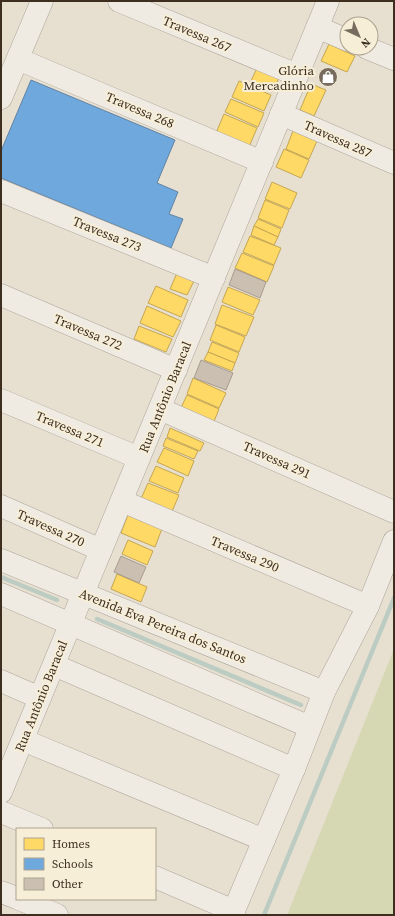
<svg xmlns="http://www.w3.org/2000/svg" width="395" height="916" font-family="'Source Serif 4',serif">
  <rect width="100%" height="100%" fill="#e7e0d1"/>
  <polygon fill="#d6d7b3" points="394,649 394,915 287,915"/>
  <g fill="#ffd966" stroke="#c5a651">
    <polygon points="329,44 355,56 347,72 321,61"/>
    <polygon points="257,68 279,78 272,92 250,83"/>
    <polygon points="239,81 271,95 264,111 232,97"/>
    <polygon points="311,84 326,90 314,116 300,110"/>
    <polygon points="231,99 264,113 258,127 225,112"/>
    <polygon points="224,114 257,128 249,147 216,133"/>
    <polygon points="293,131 317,141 309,159 286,149"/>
    <polygon points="284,149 309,160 301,178 276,167"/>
    <polygon points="272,182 297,193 290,209 265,199"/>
    <polygon points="265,200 289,210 282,228 258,218"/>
    <polygon points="258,219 281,229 278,237 254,226"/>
    <polygon points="254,226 278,237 274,245 251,235"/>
    <polygon points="250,236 281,248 274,265 243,252"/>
    <polygon points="242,253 274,266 267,282 235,268"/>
    <polygon points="177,273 194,281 187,295 170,289"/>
    <polygon points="156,286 188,300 181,317 148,303"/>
    <polygon points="228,287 260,300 253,315 222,302"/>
    <polygon points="222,305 254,317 246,336 215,324"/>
    <polygon points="147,306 181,321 173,337 140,323"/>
    <polygon points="216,325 245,337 239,352 210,340"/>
    <polygon points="139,326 172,339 166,352 134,339"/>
    <polygon points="212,342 239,353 235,363 208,352"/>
    <polygon points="208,352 235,363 232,371 204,360"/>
    <polygon points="193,378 226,393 219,408 187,394"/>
    <polygon points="187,395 219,409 213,424 180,410"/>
    <polygon points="170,428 204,443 200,451 167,437"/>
    <polygon points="166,438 198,451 194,459 163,446"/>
    <polygon points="164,448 194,461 188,476 157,462"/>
    <polygon points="156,466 184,478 178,493 149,481"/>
    <polygon points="148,483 179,495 171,514 140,501"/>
    <polygon points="129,512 163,526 155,547 121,533"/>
    <polygon points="128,540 153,551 147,565 122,554"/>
    <polygon points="117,574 147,587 141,602 111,589"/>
  </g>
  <polygon fill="#6fa8dc" stroke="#6083a4" points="31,80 175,140 157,183 178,192 169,214 183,219 171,248 1,178 1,151"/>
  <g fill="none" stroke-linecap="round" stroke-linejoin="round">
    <g stroke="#bcccc2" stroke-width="4.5">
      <polyline points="1,577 57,600"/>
      <polyline points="97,619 301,705"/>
      <polyline points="264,915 394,598"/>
    </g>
  </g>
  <g fill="#cbbfb2" stroke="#a89c90">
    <polygon points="235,269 266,282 260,298 229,285"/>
    <polygon points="201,360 233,373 226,390 194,378"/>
    <polygon points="121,556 146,567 139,583 114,572"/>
  </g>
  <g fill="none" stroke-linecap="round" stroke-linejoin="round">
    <g stroke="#ada599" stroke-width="23">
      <g id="minor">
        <polyline points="119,1 297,75"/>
        <polyline points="317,27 347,40"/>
        <polyline points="367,48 394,59"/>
        <polyline points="18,59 262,162"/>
        <polyline points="1,98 42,1"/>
        <polyline points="281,114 394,163"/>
        <polyline points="1,191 214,278"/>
        <polyline points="1,295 176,370"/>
        <polyline points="1,400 139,458"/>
        <polyline points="160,409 394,512"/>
        <polyline points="122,501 368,606"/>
        <polyline points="1,506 101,550"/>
        <polyline points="1,560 324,692"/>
        <polyline points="1,594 310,727"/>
        <polyline points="54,665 294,769"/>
        <polyline points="1,681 40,698"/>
        <polyline points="23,740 264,840"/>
        <polyline points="1,792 328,1"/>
        <polyline points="1,812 42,829"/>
        <polyline points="155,877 234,911"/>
        <polyline points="1,892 17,898"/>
        <polyline points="19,899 57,915"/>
        <polyline points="232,915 294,769 324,692 368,606 394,541"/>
      </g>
    </g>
    <use href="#minor" stroke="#efebe3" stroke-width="22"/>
  </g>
  <defs>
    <g id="shop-disc" transform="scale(1)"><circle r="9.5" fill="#786c5e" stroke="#f7eed8"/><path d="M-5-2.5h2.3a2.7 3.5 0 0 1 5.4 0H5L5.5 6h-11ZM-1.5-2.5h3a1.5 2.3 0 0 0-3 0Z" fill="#fff"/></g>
  </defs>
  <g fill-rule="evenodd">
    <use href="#shop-disc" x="328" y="77"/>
  </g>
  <g text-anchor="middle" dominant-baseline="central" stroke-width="4" stroke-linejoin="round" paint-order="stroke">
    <g font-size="13" fill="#3d2e20" stroke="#f7eed8">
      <text transform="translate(197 34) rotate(23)">Travessa 267</text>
      <text transform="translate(140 110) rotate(23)">Travessa 268</text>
      <text transform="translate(338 139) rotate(24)">Travessa 287</text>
      <text transform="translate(107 234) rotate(22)">Travessa 273</text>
      <text transform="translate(88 332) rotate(23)">Travessa 272</text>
      <text transform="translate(165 397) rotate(-68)">Rua Antônio Baracal</text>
      <text transform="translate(70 429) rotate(23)">Travessa 271</text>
      <text transform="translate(277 460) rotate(24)">Travessa 291</text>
      <text transform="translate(51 528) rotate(24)">Travessa 270</text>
      <text transform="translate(245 554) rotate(23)">Travessa 290</text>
      <text transform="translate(163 626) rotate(22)">Avenida Eva Pereira dos Santos</text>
      <text transform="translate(41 696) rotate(-68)">Rua Antônio Baracal</text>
    </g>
    <g font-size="13" fill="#3d2e20" stroke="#f7eed8" text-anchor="end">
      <text x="314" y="70">Glória<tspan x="314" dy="15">Mercadinho</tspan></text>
    </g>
  </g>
  <rect width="395" height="916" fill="none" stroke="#3d2e20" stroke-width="4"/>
  <rect x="16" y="828" width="140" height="72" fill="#f7eed8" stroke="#ada18e"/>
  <rect x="24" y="838" width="20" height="12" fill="#ffd966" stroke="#ada18e"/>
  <text x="52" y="848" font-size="12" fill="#3d2e20">Homes</text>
  <rect x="24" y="858" width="20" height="12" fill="#6fa8dc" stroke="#ada18e"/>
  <text x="52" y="868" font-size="12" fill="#3d2e20">Schools</text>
  <rect x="24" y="878" width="20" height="12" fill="#cbbfb2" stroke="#ada18e"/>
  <text x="52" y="888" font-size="12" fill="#3d2e20">Other</text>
  <g transform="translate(359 36) rotate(136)"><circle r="19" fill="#f7eed8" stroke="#ada18e"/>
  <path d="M0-3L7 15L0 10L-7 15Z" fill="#786c5e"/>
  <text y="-6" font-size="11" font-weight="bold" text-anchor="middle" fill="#3d2e20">N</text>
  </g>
</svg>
